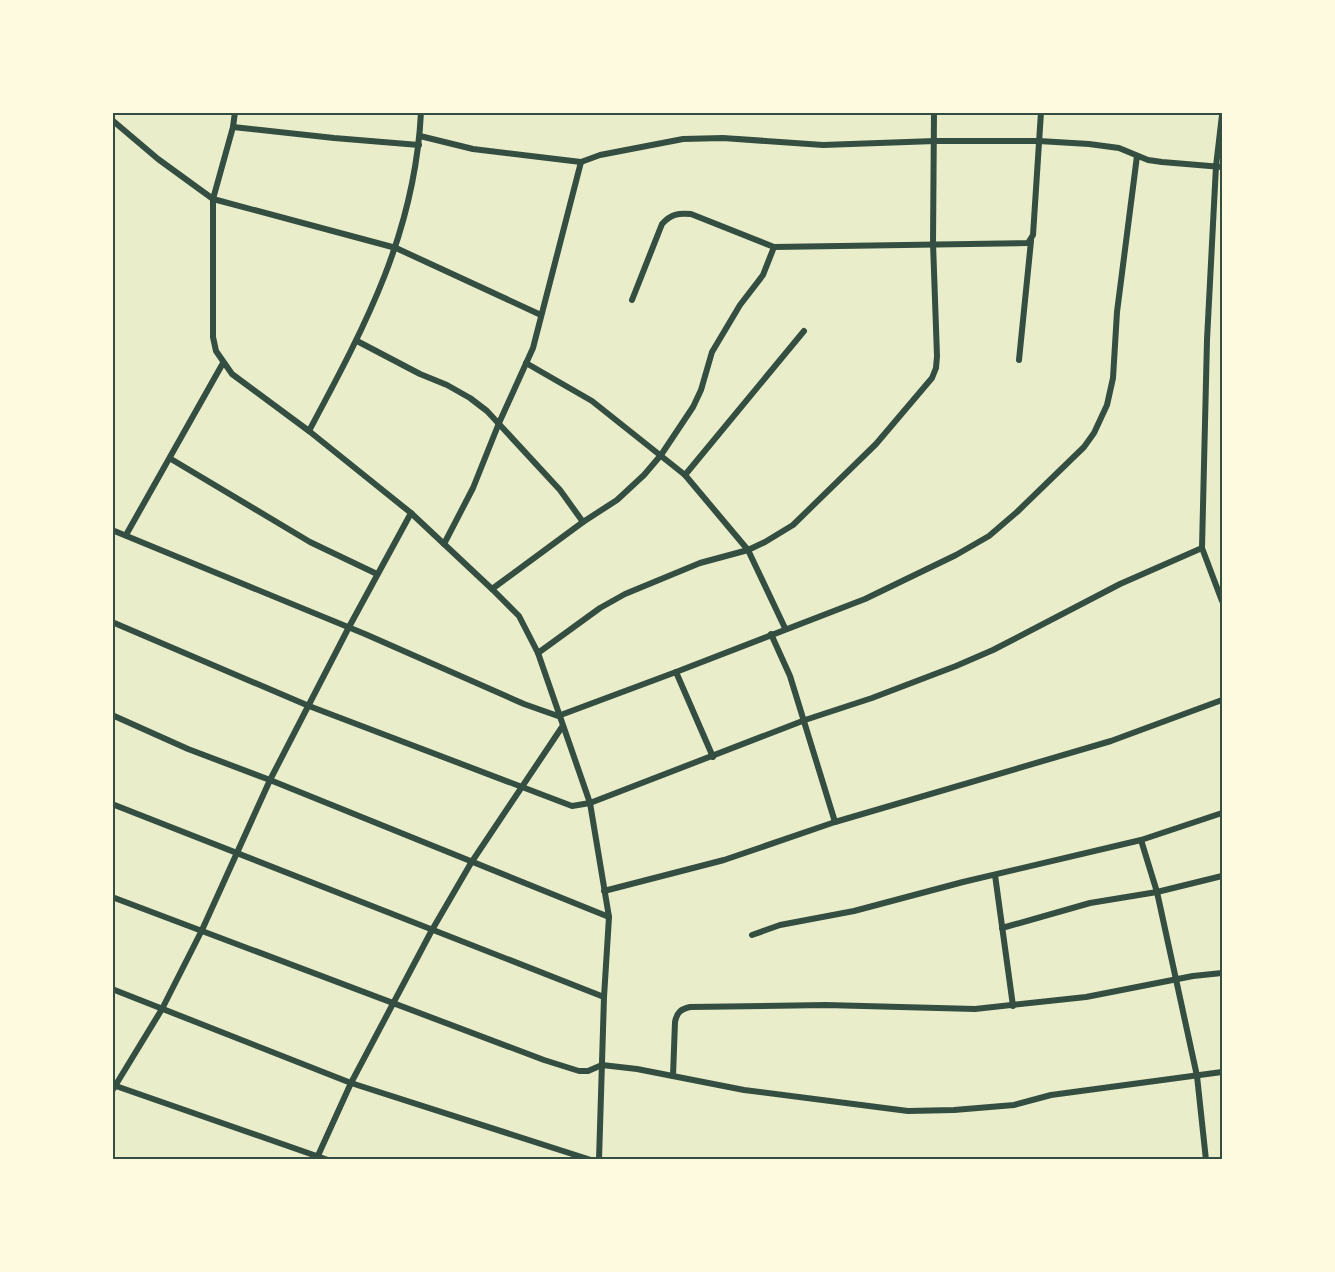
<svg xmlns="http://www.w3.org/2000/svg" width="1335" height="1272" font-family="Figtree,sans-serif">
  <rect width="100%" height="100%" fill="#e9edc9"/>
  <g fill="none" stroke-linecap="round" stroke-linejoin="round">
    <g stroke="#344e41" stroke-width="6">
      <polyline points="235,112 233,127 213,199 213,337 216,351 232,374 309,431 411,513 492,589 519,616 538,653 590,803 609,917 604,997 599,1160"/>
      <polyline points="1222,115 1216,166 1207,340 1202,548 1222,601"/>
      <polyline points="112,120 158,159 213,199 396,248 541,315"/>
      <polyline points="233,127 334,138 419,145"/>
      <polyline points="420,136 473,149 581,162 600,155 683,139 723,138 823,145 935,141 1039,141 1089,144 1119,148 1148,160 1162,162 1222,167"/>
      <path d="M632 300 662 224C671 214 678 213 691 214L774 247 1028 243 1033 235 1041 112"/>
      <polyline points="357,341 420,374 447,385 470,398 487,411 560,490 583,522"/>
      <polyline points="1019,360 1031,241"/>
      <polyline points="526,363 592,401 685,475 748,550 785,628"/>
      <path d="M309 431C365 326 415 234 421 112"/>
      <polyline points="171,459 310,542 377,574"/>
      <polyline points="685,475 804,331"/>
      <polyline points="112,530 365,634 524,704 558,716 676,672 865,599 956,555 989,536 1017,512 1084,447 1094,433 1107,405 1113,378 1117,312 1137,156"/>
      <polyline points="126,535 223,363"/>
      <polyline points="444,544 473,488 499,423 533,348 581,162"/>
      <polyline points="492,589 583,522 617,500 644,475 661,455 693,407 701,390 712,352 740,305 763,275 774,247"/>
      <polyline points="112,622 309,706 572,806 590,803 805,720 872,698 956,666 993,650 1120,584 1202,548"/>
      <polyline points="771,634 790,676 835,822"/>
      <polyline points="538,653 600,608 625,594 700,563 748,550 765,542 793,525 876,444 932,378 936,368 937,356 933,243 934,112"/>
      <polyline points="676,672 713,757"/>
      <polyline points="112,715 188,749 270,780 609,917"/>
      <polyline points="112,804 604,997"/>
      <polyline points="1141,840 1157,892 1197,1076 1206,1160"/>
      <polyline points="995,875 1013,1006"/>
      <polyline points="604,891 724,860 835,822 1111,741 1222,700"/>
      <polyline points="112,897 544,1060 579,1071 588,1071 602,1065 637,1069 744,1090 908,1111 954,1110 1014,1105 1051,1095 1222,1072"/>
      <polyline points="1002,928 1090,903 1157,892 1222,876"/>
      <polyline points="752,935 780,925 854,911 963,882 1141,840 1222,813"/>
      <polyline points="112,989 351,1083 591,1160"/>
      <path d="M673 1076 675 1022C677 1012 681 1009 690 1007L826 1005 975 1009 1086 997 1193 976 1222 973"/>
      <polyline points="113,1085 328,1160"/>
      <polyline points="112,1091 162,1009 202,930 270,780 349,627 411,513"/>
      <polyline points="316,1160 351,1083 432,930 471,863 562,727"/>
    </g>
  </g>
  <rect width="1335" height="1272" fill="none" stroke="#fefae0" stroke-width="228"/>
  <rect x="114" y="114" width="1107" height="1044" fill="none" stroke="#344e41" stroke-width="2"/>
</svg>
